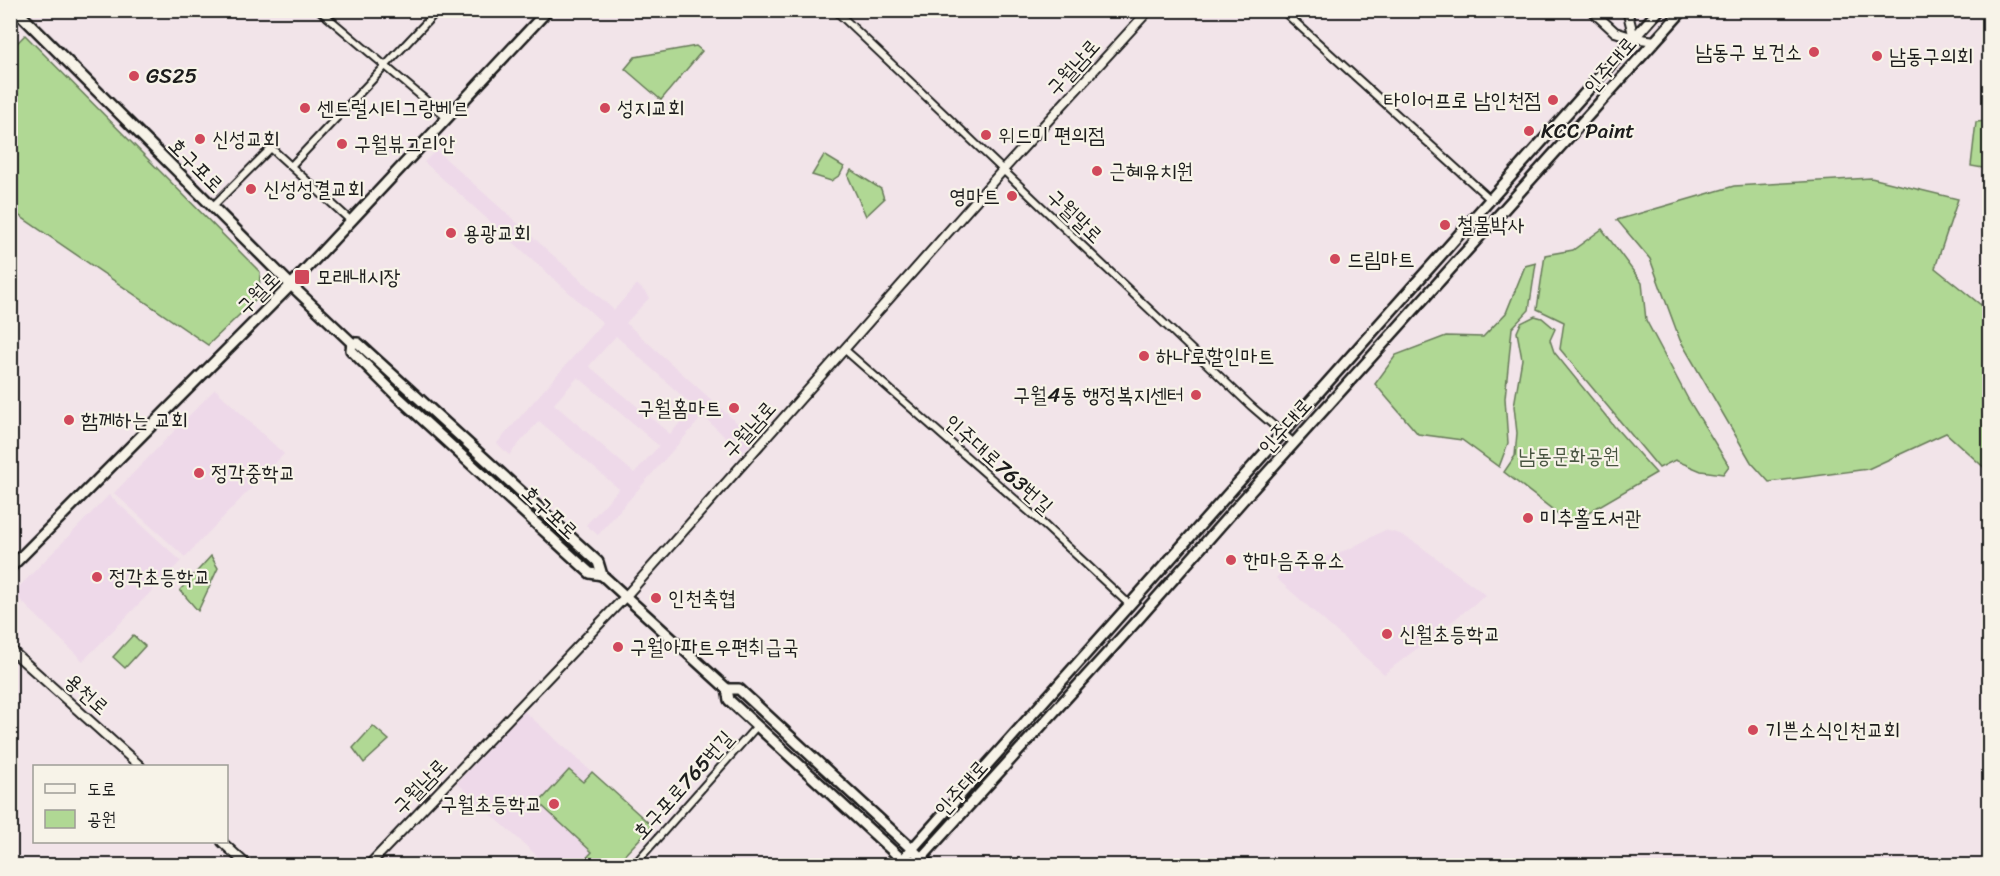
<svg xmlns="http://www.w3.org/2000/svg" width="2000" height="876" font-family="Sriracha,'Poor Story',sans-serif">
  <rect width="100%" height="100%" fill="#f2e4e9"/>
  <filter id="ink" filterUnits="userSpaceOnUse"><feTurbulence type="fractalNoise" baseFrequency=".0167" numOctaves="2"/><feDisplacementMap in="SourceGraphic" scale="12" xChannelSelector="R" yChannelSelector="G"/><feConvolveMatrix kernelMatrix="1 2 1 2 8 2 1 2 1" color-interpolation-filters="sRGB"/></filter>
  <g filter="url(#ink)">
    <g fill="#eed9e9" fill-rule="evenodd">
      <path d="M436 150 614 310 637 284 650 297 626 323 755 439 742 453 703 416 598 535 586 525 619 489 539 421 509 455 497 443 603 323 424 162ZM616 336 694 407 670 434 589 366ZM578 377 659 446 634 473 554 404Z"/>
      <polygon points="215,389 284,454 185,557 114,493"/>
      <polygon points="109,495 181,561 83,661 13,593"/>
      <polygon points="1385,530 1400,534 1416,543 1486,595 1384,674 1276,578 1282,571 1349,549"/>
      <polygon points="524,711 652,826 615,865 547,865 457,783"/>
    </g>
    <g fill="#b0d894" stroke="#667a58" stroke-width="1.5">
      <polygon points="25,35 260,272 259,296 208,345 11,210 11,49"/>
      <polygon points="696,46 702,51 661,100 625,69 635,57"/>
      <polygon points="1989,121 1989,169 1971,166 1976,122"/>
      <polygon points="824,155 844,167 840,175 831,181 812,175"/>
      <polygon points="851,170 881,189 884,199 866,216 848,176"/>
      <polygon points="1871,178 1958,199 1935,268 1981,305 1989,284 1989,472 1946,433 1868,469 1769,482 1751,462 1680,340 1650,259 1617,220 1734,186"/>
      <polygon points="1602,229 1642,283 1646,320 1688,399 1729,466 1723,474 1701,471 1675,460 1659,468 1560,349 1564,322 1537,309 1545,255 1573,250"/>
      <polygon points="1536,263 1529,310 1512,328 1505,398 1508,443 1499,467 1462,440 1418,434 1375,384 1396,355 1446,336 1483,337 1506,313 1525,266"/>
      <polygon points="1535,316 1542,318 1555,329 1550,340 1554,352 1614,426 1656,473 1570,523 1504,472 1515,456 1517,433 1514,406 1522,359 1517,332 1521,323"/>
      <polygon points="211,556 218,568 198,611 180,590"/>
      <polygon points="133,635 145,646 125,668 113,657"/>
      <polygon points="373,726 389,740 364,763 353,748"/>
      <polygon points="569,770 583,782 592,772 652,826 615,865 580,865 592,852 539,803"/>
    </g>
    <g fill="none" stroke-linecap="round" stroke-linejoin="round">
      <g stroke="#1c1c1c" stroke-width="10">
        <g id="minor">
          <polyline points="319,10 447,118"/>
          <polyline points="835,10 1251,406 1294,443"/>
          <polyline points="1282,10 1490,199"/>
          <polyline points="291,166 438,10"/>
          <polyline points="212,207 271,148 351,221"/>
          <polyline points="844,349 1042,523 1130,605"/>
          <polyline points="633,866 757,726"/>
        </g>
      </g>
      <g stroke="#1c1c1c" stroke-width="12">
        <g id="tertiary">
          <polyline points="1591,10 1615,32 1634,38"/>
          <polyline points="1627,10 1634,38 1655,41"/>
          <polyline points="10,649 140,766"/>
          <polyline points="222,842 248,866"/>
          <polyline points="368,866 625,597 1003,170 1149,10"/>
        </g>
      </g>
      <g stroke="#1c1c1c" stroke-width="14">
        <g id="secondary">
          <polyline points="16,10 291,285 352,343 358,343 598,562 602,575 727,689 729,700 909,866"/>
          <polyline points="352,343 351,350 396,395 590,573 602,575"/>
          <polyline points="10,568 291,285 548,10"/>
          <polyline points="727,689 739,689 930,866"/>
          <polyline points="897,866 1659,10"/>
          <polyline points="914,866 1140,617 1242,501 1683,10"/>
        </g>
      </g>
      <use href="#minor" stroke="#f7f3e8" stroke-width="6"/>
      <use href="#tertiary" stroke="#f7f3e8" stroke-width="8"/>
      <use href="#secondary" stroke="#f7f3e8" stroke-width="9"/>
    </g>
  </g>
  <g fill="#d1495b" stroke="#f7f3e8" stroke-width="2">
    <circle cx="1814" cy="52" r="6"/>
    <circle cx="1877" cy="56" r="6"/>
    <circle cx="134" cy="76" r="6"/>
    <circle cx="1553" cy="100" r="6"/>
    <circle cx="305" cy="108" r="6"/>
    <circle cx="605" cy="108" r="6"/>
    <circle cx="1529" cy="131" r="6"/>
    <circle cx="986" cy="135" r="6"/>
    <circle cx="200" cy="139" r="6"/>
    <circle cx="342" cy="144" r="6"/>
    <circle cx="1097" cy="171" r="6"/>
    <circle cx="251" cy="189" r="6"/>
    <circle cx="1012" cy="196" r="6"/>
    <circle cx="1445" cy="225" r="6"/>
    <circle cx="451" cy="233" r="6"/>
    <circle cx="1335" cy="259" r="6"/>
    <rect x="294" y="269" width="16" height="16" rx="3"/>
    <circle cx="1144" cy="356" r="6"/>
    <circle cx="1196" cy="395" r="6"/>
    <circle cx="734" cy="408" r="6"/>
    <circle cx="69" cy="420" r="6"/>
    <circle cx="199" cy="473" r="6"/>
    <circle cx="1528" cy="518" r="6"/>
    <circle cx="1231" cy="560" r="6"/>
    <circle cx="97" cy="577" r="6"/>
    <circle cx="656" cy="598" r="6"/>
    <circle cx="1387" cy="634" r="6"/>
    <circle cx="618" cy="647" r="6"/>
    <circle cx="1753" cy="730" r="6"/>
    <circle cx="554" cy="804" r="6"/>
  </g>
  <g text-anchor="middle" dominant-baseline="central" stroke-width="4.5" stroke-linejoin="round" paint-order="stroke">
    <g font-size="21" fill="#1c1c1c" stroke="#f7f3e8" text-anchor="start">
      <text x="1802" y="52" text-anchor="end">남동구 보건소</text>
      <text x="1889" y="56">남동구의회</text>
      <text x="146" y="76">GS25</text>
      <text x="1541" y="100" text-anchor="end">타이어프로 남인천점</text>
      <text x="317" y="108">센트럴시티그랑베르</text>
      <text x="617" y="108">성지교회</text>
      <text x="1541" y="131">KCC Paint</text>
      <text x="998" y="135">위드미 편의점</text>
      <text x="212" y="139">신성교회</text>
      <text x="354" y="144">구월뷰그리안</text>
      <text x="1109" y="171">근혜유치원</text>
      <text x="263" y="189">신성성결교회</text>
      <text x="1000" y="196" text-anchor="end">영마트</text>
      <text x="1457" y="225">철물박사</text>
      <text x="463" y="233">용광교회</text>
      <text x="1347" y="259">드림마트</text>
      <text x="316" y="277">모래내시장</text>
      <text x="1156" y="356">하나로할인마트</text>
      <text x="1184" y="395" text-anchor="end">구월4동 행정복지센터</text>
      <text x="722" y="408" text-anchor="end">구월홈마트</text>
      <text x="81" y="420">함께하는 교회</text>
      <text x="211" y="473">정각중학교</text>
      <text x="1540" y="518">미추홀도서관</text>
      <text x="1243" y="560">한마음주유소</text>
      <text x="109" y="577">정각초등학교</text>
      <text x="668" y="598">인천축협</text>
      <text x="1399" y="634">신월초등학교</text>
      <text x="630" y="647">구월아파트우편취급국</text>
      <text x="1765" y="730">기쁜소식인천교회</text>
      <text x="542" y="804" text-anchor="end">구월초등학교</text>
    </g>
    <g font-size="21" fill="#1c1c1c" stroke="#f7f3e8">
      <text transform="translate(1610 65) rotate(-49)">인주대로</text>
      <text transform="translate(1073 67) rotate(-48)">구월남로</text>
      <text transform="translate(196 165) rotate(45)">호구포로</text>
      <text transform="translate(1075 216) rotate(44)">구월말로</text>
      <text transform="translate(258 293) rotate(-45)">구월로</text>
      <text transform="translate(1285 426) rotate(-48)">인주대로</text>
      <text transform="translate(749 429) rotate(-48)">구월남로</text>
      <text transform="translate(999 464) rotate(42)">인주대로763번길</text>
      <text transform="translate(550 512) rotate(43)">호구포로</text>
      <text transform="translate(87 694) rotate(42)">용천로</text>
      <text transform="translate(683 785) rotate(-48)">호구포로765번길</text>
      <text transform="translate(420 786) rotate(-46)">구월남로</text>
      <text transform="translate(961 788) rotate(-48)">인주대로</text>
    </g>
    <g font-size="21" fill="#485440" stroke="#f7f3e8">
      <text x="1569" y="456">남동문화공원</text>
    </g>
  </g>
  <rect width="2000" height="876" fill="none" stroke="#f7f3e8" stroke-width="36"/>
  <rect x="18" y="18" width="1964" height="840" fill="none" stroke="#1c1c1c" stroke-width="2" filter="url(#ink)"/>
  <rect x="33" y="765" width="195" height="78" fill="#f7f3e8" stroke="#9f9d96" stroke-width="1.5"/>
  <rect x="45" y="784" width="30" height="9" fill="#f7f3e8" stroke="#9f9d96" stroke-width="1.5"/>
  <text x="87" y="795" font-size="18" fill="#1c1c1c">도로</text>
  <rect x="45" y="810" width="30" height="18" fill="#b0d894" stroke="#9f9d96" stroke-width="1.5"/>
  <text x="87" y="825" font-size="18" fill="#1c1c1c">공원</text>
</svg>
